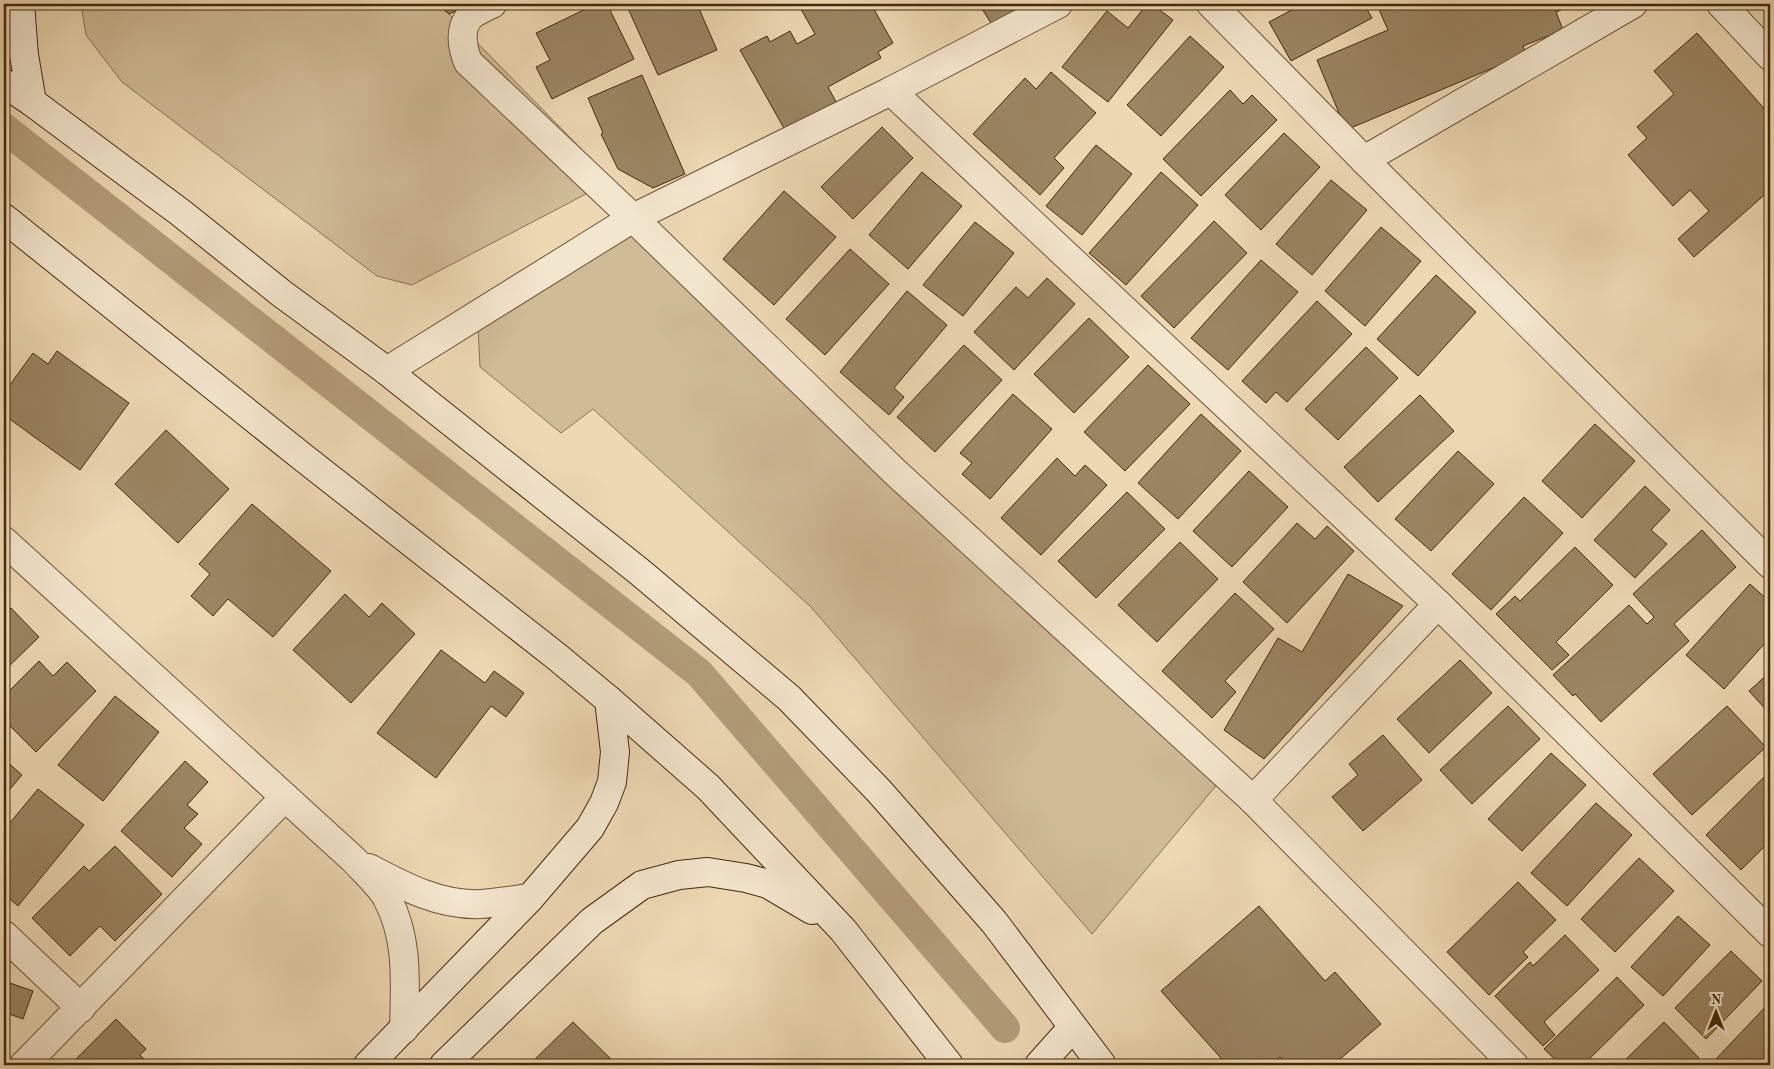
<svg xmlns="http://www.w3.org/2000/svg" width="1774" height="1069" font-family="'Old Standard TT',serif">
  <rect width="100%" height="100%" fill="#edd8b3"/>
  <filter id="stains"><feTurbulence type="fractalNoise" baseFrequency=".004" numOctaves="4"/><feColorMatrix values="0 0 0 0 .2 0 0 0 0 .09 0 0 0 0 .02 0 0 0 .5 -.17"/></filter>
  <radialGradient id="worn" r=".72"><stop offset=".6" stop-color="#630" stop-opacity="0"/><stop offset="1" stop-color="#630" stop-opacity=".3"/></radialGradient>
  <g fill="#d0bb97" stroke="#8a7352">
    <polygon points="81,4 436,4 449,14 596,164 586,194 412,285 377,276 122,82 86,35"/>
    <polygon points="632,236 1225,775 1092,934 811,607 593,409 561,433 480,367 478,327"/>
  </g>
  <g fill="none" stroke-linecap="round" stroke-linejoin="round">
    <polyline stroke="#b39d7a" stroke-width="30" points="4,128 699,673 1005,1028"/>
  </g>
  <g fill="#9b8563" stroke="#432b0c">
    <polygon points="439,4 472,4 449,14"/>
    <polygon points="596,4 607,4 634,59 552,99 536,67 550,60 536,33"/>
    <polygon points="626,4 697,4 717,50 658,75"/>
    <polygon points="798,4 871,4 893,43 878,52 881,58 828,87 841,111 790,139 740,50 767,36 770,42 790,31 797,44 815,34"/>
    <polygon points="979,4 1013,4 1018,13 994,28"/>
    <polygon points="1147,4 1152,4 1173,20 1108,102 1062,67 1107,11 1128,28"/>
    <polygon points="1303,4 1364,4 1372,18 1291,61 1269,22"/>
    <polygon points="1381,4 1574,4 1556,12 1563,30 1523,46 1526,54 1346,130 1317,60 1388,30 1377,5"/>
    <polygon points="1697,33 1770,115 1770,190 1694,257 1678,239 1709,211 1690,190 1673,206 1628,155 1647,138 1637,127 1674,94 1654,71"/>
    <polygon points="1190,36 1224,67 1161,136 1127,105"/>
    <polygon points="1051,72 1096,113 1054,158 1064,168 1040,195 973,134 1025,78 1036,89"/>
    <polygon points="642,75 685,174 653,188 618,169 601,134 603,133 588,98"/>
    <polygon points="1230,90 1243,104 1252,95 1277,120 1201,196 1163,159"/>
    <polygon points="882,127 913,158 853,219 821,187"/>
    <polygon points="1284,133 1320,167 1261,230 1225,195"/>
    <polygon points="1096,145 1132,174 1082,235 1046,206"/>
    <polygon points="922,172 962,206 908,269 869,235"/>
    <polygon points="1161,172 1198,205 1126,285 1089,253"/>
    <polygon points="1331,180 1367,210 1312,275 1276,244"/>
    <polygon points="784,191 836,237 774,305 723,259"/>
    <polygon points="1214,221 1247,253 1174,328 1141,296"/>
    <polygon points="975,222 1014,253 963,316 923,285"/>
    <polygon points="1381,227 1421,261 1365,326 1325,291"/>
    <polygon points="850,249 889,284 825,355 786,319"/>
    <polygon points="1261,260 1298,292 1228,370 1191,338"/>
    <polygon points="1436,275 1476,312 1418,376 1377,339"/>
    <polygon points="1047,278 1075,304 1014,370 974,332 1016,287 1028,298"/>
    <polygon points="907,291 947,325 894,388 904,397 889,415 840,372"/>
    <polygon points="1317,301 1352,334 1287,402 1276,392 1266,403 1242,381"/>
    <polygon points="1089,318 1129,357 1074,413 1034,374"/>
    <polygon points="964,345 1002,380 935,452 897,417"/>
    <polygon points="1366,347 1398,378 1338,440 1305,409"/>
    <polygon points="57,351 129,403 80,470 4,415 4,393 33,353 48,364"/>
    <polygon points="1148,365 1190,404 1125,471 1084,432"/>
    <polygon points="1013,394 1052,429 990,499 962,474 972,463 960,453"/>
    <polygon points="1420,395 1454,431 1378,502 1344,467"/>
    <polygon points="1201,414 1241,451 1178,519 1138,483"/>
    <polygon points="1595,424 1635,461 1582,518 1542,481"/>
    <polygon points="166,430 229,489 178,543 115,484"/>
    <polygon points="1458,451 1494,484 1431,551 1395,519"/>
    <polygon points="1057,458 1075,476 1085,465 1107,485 1041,555 1001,518"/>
    <polygon points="1249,471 1288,507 1232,567 1193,531"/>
    <polygon points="1645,486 1670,510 1651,530 1667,544 1635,578 1594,540"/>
    <polygon points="1127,492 1165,529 1096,598 1058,561"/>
    <polygon points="1524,497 1563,533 1491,610 1452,574"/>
    <polygon points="252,504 331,571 273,637 228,599 213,616 191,596 210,574 199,564"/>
    <polygon points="1297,523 1315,539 1327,526 1354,551 1287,623 1243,582"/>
    <polygon points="1702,530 1736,567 1674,624 1689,641 1601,722 1575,694 1573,696 1553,675 1629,605 1647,624 1654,617 1633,594"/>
    <polygon points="1180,542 1218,579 1157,642 1118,605"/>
    <polygon points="1575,547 1613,585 1556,642 1569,655 1552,670 1496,614 1515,596 1520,601"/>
    <polygon points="1348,574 1403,606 1264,759 1224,730 1278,638 1302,652"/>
    <polygon points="1750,584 1770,602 1770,647 1766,642 1724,689 1686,655"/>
    <polygon points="1235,593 1274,629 1225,681 1236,692 1212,718 1162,671"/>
    <polygon points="345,594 369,617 382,603 415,634 351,703 293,650"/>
    <polygon points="11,608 39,637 4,671 4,615"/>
    <polygon points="441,650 485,683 494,671 524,693 506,717 491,706 436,778 377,733"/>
    <polygon points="1460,660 1492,693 1429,753 1397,719"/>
    <polygon points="39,661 53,676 67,662 96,691 36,752 4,720 4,696"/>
    <polygon points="1770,672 1770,714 1749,691"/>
    <polygon points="115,696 159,732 103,801 58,765"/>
    <polygon points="1508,706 1540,739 1472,804 1440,770"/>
    <polygon points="1727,706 1766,747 1692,815 1653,774"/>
    <polygon points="1383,735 1422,780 1363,831 1332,797 1358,775 1349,764"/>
    <polygon points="1551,753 1586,785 1522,851 1488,819"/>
    <polygon points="4,759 22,775 4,796"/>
    <polygon points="185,761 208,782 187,805 198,814 184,828 202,844 172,877 121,831"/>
    <polygon points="1770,771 1770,841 1741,870 1706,835"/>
    <polygon points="38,789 84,825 18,906 4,894 4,830"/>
    <polygon points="1596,803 1632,835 1567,906 1531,873"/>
    <polygon points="115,846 162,894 115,941 100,926 70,956 32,918 84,866 89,871"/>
    <polygon points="1639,858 1674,891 1615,952 1581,919"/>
    <polygon points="1518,882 1556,920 1523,952 1528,957 1489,995 1447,952"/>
    <polygon points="1259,906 1325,981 1335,972 1381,1024 1333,1065 1288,1065 1280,1057 1271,1065 1227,1065 1161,991"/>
    <polygon points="1678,916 1710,945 1663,996 1631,967"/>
    <polygon points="1565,935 1599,970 1544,1022 1555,1035 1543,1046 1495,996 1530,962 1533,966"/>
    <polygon points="1731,951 1762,981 1706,1039 1675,1008"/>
    <polygon points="1617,977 1644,1005 1583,1065 1561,1065 1544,1049"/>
    <polygon points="7,982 33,991 23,1019 4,1012 4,990"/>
    <polygon points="1770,1002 1770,1065 1722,1065 1716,1059"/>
    <polygon points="116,1019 146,1049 140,1055 150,1065 70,1065"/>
    <polygon points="573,1022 617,1065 529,1065"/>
    <polygon points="1664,1022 1699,1058 1691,1065 1620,1065"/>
  </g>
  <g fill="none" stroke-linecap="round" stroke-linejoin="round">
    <g stroke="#6e5636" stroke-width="30">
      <g id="street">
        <path d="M492 4C484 8 473 12 468 19 459 31 463 50 468 62L633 218 895 472 1253 800 1514 1065"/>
        <polyline points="1211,4 1364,160 1770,564"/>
        <polyline points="1721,4 1770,56"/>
        <polyline points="891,91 1438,604 1770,933"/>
        <polyline points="1364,160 1633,4"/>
        <polyline points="387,371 633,218 891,91 1058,4"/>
        <path d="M4 541 354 860C364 871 380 885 387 898 409 939 405 983 404 1029"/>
        <polyline points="1253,800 1438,604"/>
        <path d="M369 868C403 886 440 906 481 904 497 903 514 900 530 898"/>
        <polyline points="4,935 81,1008"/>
        <polyline points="24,1065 285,797"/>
      </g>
    </g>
    <g stroke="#432b0c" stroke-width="30">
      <g id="secondary">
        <polyline points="20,4 24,55 32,102"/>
        <polyline points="4,83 32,102 181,213 281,293 387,371 641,573 789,698 879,791 994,922 1102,1065"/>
        <polyline points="4,218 300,455 556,656 609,700 708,787 843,930 949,1065"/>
        <polyline points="368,1065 530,898 590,828 604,803 612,782 615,752 609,700"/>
        <polyline points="444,1065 592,921 642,885 679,875 708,872 746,878 768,884 812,910"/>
        <polyline points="1039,1065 1072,1028"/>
      </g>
    </g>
    <use href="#street" stroke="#f3e6ce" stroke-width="28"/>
    <use href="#secondary" stroke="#f3e6ce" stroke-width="28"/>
  </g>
  <rect width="1774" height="1069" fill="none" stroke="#edd8b3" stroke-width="20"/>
  <rect x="5" y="5" width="1764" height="1059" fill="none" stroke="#432b0c" stroke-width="2.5"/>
  <rect x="10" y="10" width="1754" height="1049" fill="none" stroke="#432b0c"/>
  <g transform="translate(1716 1012)" stroke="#f3e6ce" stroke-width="4" paint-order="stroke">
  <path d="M0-4L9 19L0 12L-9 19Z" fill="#432b0c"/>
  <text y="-8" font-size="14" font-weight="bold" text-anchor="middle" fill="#432b0c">N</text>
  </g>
  <rect width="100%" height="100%" filter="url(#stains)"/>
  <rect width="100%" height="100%" fill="url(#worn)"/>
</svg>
